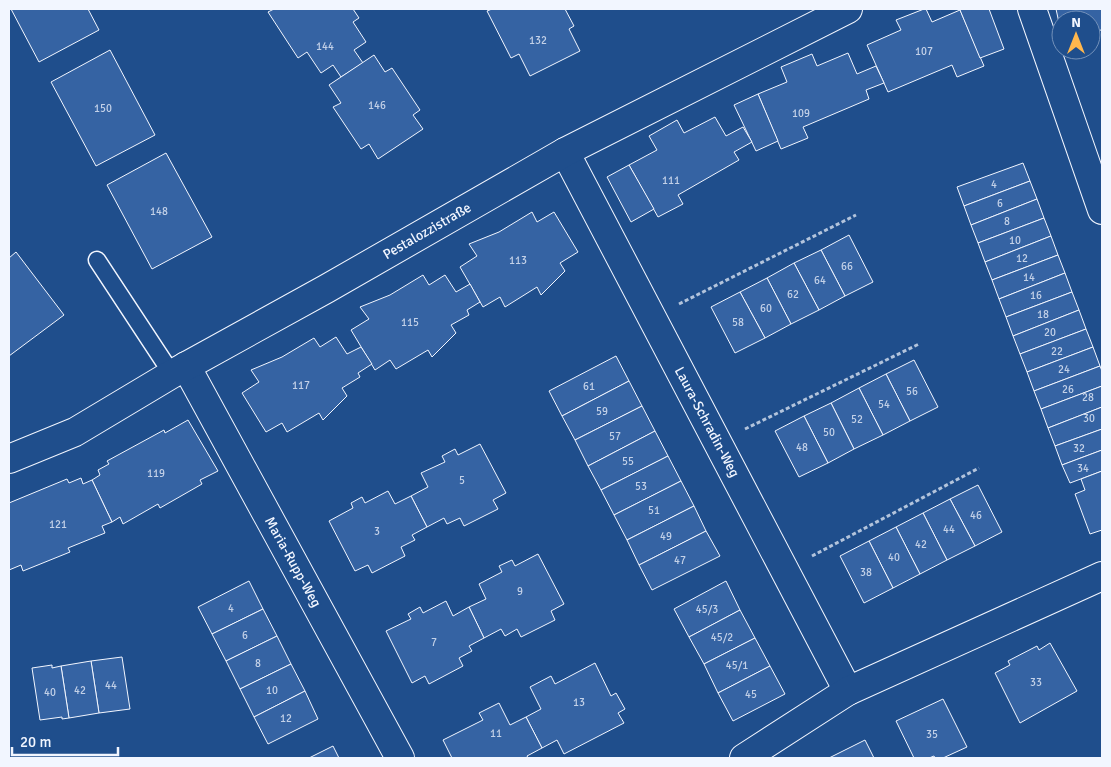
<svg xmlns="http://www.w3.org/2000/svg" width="1111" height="767" font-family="Signika,sans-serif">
  <rect width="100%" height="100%" fill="#1f4e8c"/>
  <g fill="#3563a3" stroke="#f2f6ff">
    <polygon points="11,9 88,9 99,30 39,62"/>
    <polygon points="274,9 353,9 359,18 353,22 366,42 354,50 363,63 341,77 333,65 321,73 307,52 298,58 268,12"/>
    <polygon points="492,9 565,9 574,26 569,29 580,51 530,76 519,54 511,58 487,11"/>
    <polygon points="924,9 926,9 932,22 960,10 984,66 957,77 952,65 888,92 867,45 901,30 896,20"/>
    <polygon points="963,9 989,9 1004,49 980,58 960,10"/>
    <polygon points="1056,9 1102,9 1102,30 1091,31 1091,20 1061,20 1061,32"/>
    <polygon points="110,50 155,135 96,166 51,82"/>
    <polygon points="848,53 857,74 876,66 884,83 866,90 869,99 803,127 808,138 781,149 758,94 787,82 781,67 812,54 817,66"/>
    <polygon points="374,55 385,72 392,68 420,110 413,115 423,129 378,159 369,144 361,149 333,107 341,103 329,85"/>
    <polygon points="758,94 778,141 756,151 734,105"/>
    <polygon points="715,117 726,136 743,127 752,142 734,152 739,160 678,195 683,204 658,217 629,165 657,150 649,136 677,120 684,133"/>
    <polygon points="166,153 212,237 152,269 107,185"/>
    <polygon points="1023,163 1030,181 964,206 957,187"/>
    <polygon points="629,165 654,209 631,222 607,177"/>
    <polygon points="1030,181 1037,199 971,225 964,206"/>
    <polygon points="1037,199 1044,218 978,243 971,225"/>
    <polygon points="532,212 537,222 554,212 578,252 560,263 565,271 541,295 537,287 505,307 500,297 483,307 460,267 477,256 469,244 499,232"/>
    <polygon points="1044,218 1051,236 985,262 978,243"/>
    <polygon points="849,235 873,282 845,296 821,250"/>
    <polygon points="1051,236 1058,255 992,280 985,262"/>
    <polygon points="821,250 845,296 819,310 794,263"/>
    <polygon points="16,252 64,315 9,356 9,258"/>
    <polygon points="1058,255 1065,273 999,299 992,280"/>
    <polygon points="794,263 819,310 791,324 767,278"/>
    <polygon points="1065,273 1072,292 1006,317 999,299"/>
    <polygon points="423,275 429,285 445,275 456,292 470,284 480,302 467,310 469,315 451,325 456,333 432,357 428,350 396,369 390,360 375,370 351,330 369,319 360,307 390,295"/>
    <polygon points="767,278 791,324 765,338 740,292"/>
    <polygon points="740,292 765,338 735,353 711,307"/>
    <polygon points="1072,292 1079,310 1013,336 1006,317"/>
    <polygon points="1079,310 1086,329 1020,354 1013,336"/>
    <polygon points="1086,329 1093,347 1027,372 1020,354"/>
    <polygon points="336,337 347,354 361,347 372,364 358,373 360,377 342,388 347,396 323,420 319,413 287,432 282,423 266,432 242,393 259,382 251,370 282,357 314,338 320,347"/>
    <polygon points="1093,347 1100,366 1034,391 1027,372"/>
    <polygon points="616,356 629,381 562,416 549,391"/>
    <polygon points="914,360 938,407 910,421 886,374"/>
    <polygon points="1100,366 1102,371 1102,386 1041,409 1034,391"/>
    <polygon points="886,374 910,421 883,435 859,388"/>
    <polygon points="629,381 642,406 575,440 562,416"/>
    <polygon points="1102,386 1102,407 1048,428 1041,409"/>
    <polygon points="859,388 883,435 854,449 831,403"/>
    <polygon points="831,403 854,449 828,463 804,416"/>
    <polygon points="642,406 655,431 588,466 575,440"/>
    <polygon points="1102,407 1102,429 1055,446 1048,428"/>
    <polygon points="804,416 828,463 799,477 775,431"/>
    <polygon points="188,420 218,471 200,480 202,484 160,508 158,504 123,524 120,517 112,522 92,480 100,475 98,470 109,464 107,461 164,430 165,433"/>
    <polygon points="1102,429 1102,450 1062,465 1055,446"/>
    <polygon points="655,431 668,456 601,490 588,466"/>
    <polygon points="480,444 506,493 493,500 498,509 464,526 460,518 447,524 444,518 427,527 411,496 428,487 421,473 445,462 442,456 455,449 458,455"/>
    <polygon points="1102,450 1102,471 1070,483 1062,465"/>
    <polygon points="668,456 681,481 614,515 601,490"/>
    <polygon points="1102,471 1102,530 1090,534 1075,494 1085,490 1081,479"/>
    <polygon points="81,478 83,484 92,480 112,522 102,526 105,533 68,548 70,552 23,571 21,565 9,570 9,503 67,479 69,483"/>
    <polygon points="681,481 694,506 627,540 614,515"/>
    <polygon points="978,485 1002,532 975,546 950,499"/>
    <polygon points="388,491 395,504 411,496 427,527 412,535 415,540 401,547 405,556 372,573 368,565 355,571 329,521 353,508 351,503 362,497 365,503"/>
    <polygon points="950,499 975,546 947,560 923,513"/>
    <polygon points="694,506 706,531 639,565 627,540"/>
    <polygon points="923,513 947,560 920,574 896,527"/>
    <polygon points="896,527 920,574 893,588 869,541"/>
    <polygon points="706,531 720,556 652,590 639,565"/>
    <polygon points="869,541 893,588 864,603 840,556"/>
    <polygon points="538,554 564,604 551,611 555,620 521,637 517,629 505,636 501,629 484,638 469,607 486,599 479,584 502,572 499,566 512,560 515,566"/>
    <polygon points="249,581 263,609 212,634 198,607"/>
    <polygon points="726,581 740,610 689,637 674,609"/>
    <polygon points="446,601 453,616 469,607 484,638 469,646 472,651 459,658 463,666 429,684 425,676 412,683 386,631 411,619 408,614 420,607 423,613"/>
    <polygon points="263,609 277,636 226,661 212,634"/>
    <polygon points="740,610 755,638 704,664 689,637"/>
    <polygon points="277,636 291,664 240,689 226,661"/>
    <polygon points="755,638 770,666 718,693 704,664"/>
    <polygon points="1050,643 1077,691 1020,723 995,673 1010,665 1008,661 1037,646 1039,650"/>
    <polygon points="122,657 130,709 99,713 91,661"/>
    <polygon points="91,661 99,713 69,718 61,666"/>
    <polygon points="595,663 611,696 616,693 625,709 618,713 624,723 564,754 557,740 542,748 526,717 541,709 530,687 551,676 555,684"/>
    <polygon points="291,664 305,691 254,717 240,689"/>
    <polygon points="52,665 52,668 61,666 69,718 62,719 62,717 40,720 32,668"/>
    <polygon points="770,666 785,694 733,721 718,693"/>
    <polygon points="305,691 318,719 268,744 254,717"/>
    <polygon points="943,699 967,747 943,758 935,758 934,756 929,758 914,758 896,721"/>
    <polygon points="499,703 510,725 526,717 542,748 527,756 528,758 452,758 443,740 483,720 479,713"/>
    <polygon points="865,740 874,758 829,758"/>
    <polygon points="333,746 339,758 309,758"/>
  </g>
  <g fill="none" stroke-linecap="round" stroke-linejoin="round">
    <g stroke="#f2f6ff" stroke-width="19">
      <polyline id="lane" points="97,260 172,374"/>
    </g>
    <g stroke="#f2f6ff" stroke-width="30">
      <g id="street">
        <polyline points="1032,9 1102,210"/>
        <polyline points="565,152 848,691"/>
        <polyline points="186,366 400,758"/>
        <polyline points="9,459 75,432 172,374 326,289 565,152 848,9"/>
        <polyline points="744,758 848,691 1102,576"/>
      </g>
    </g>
    <g stroke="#b3c4dc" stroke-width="3" stroke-dasharray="4 2.5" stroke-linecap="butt">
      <polyline points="679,304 856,215"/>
      <polyline points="745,429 919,344"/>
      <polyline points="812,556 979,468"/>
    </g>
    <use href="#lane" stroke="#1f4e8c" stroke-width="16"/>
    <use href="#street" stroke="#1f4e8c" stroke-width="28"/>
  </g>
  <g text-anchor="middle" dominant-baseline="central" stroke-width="4" stroke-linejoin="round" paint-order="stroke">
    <g font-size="11" fill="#c3d1e8">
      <text x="538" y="40">132</text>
      <text x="325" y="46">144</text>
      <text x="924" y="51">107</text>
      <text x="377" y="105">146</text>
      <text x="103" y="108">150</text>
      <text x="801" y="113">109</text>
      <text x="671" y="180">111</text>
      <text x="994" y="184">4</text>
      <text x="1000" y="203">6</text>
      <text x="159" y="211">148</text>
      <text x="1007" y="221">8</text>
      <text x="1015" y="240">10</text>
      <text x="1022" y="258">12</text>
      <text x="518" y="260">113</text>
      <text x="847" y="266">66</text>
      <text x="1029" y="277">14</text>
      <text x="820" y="280">64</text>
      <text x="793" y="294">62</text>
      <text x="1036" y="295">16</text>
      <text x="766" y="308">60</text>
      <text x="1043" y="314">18</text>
      <text x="410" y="322">115</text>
      <text x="738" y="322">58</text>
      <text x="1050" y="332">20</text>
      <text x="1057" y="351">22</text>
      <text x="1064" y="369">24</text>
      <text x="301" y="385">117</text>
      <text x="589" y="386">61</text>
      <text x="1068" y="389">26</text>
      <text x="912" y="391">56</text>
      <text x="1088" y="397">28</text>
      <text x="884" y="404">54</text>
      <text x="602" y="411">59</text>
      <text x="1089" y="418">30</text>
      <text x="857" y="419">52</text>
      <text x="829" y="432">50</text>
      <text x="615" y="436">57</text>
      <text x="802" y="447">48</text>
      <text x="1079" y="448">32</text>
      <text x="628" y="461">55</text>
      <text x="1083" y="468">34</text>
      <text x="156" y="473">119</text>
      <text x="462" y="480">5</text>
      <text x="641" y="486">53</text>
      <text x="654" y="510">51</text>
      <text x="976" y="515">46</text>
      <text x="58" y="524">121</text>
      <text x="949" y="529">44</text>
      <text x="377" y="531">3</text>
      <text x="666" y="536">49</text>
      <text x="921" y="544">42</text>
      <text x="894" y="557">40</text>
      <text x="680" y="560">47</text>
      <text x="866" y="572">38</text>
      <text x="520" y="591">9</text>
      <text x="231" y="608">4</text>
      <text x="707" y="609">45/3</text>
      <text x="245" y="635">6</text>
      <text x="722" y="637">45/2</text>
      <text x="434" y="642">7</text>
      <text x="258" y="663">8</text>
      <text x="737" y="665">45/1</text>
      <text x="1036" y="682">33</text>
      <text x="111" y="685">44</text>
      <text x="80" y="690">42</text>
      <text x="272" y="690">10</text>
      <text x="50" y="692">40</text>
      <text x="751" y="694">45</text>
      <text x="579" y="702">13</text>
      <text x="286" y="718">12</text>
      <text x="496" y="733">11</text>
      <text x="932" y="734">35</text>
    </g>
    <g font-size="14" fill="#f2f6ff" stroke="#1f4e8c">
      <text transform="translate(427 231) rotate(-30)">Pestalozzistraße</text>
      <text transform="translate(707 422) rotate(62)">Laura-Schradin-Weg</text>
      <text transform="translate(293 562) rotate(61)">Maria-Rupp-Weg</text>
    </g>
  </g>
  <rect width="1111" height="767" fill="none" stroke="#f2f6ff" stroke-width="20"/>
  <g transform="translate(1076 35)"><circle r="24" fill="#1f4e8c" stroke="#7391ba"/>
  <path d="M0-4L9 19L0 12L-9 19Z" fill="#ffb74d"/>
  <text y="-8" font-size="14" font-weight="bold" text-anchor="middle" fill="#f2f6ff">N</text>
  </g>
  <path d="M12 747v8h106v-8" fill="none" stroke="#f2f6ff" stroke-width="2.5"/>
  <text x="20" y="747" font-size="15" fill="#f2f6ff" stroke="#1f4e8c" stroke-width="4" paint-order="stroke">20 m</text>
</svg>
